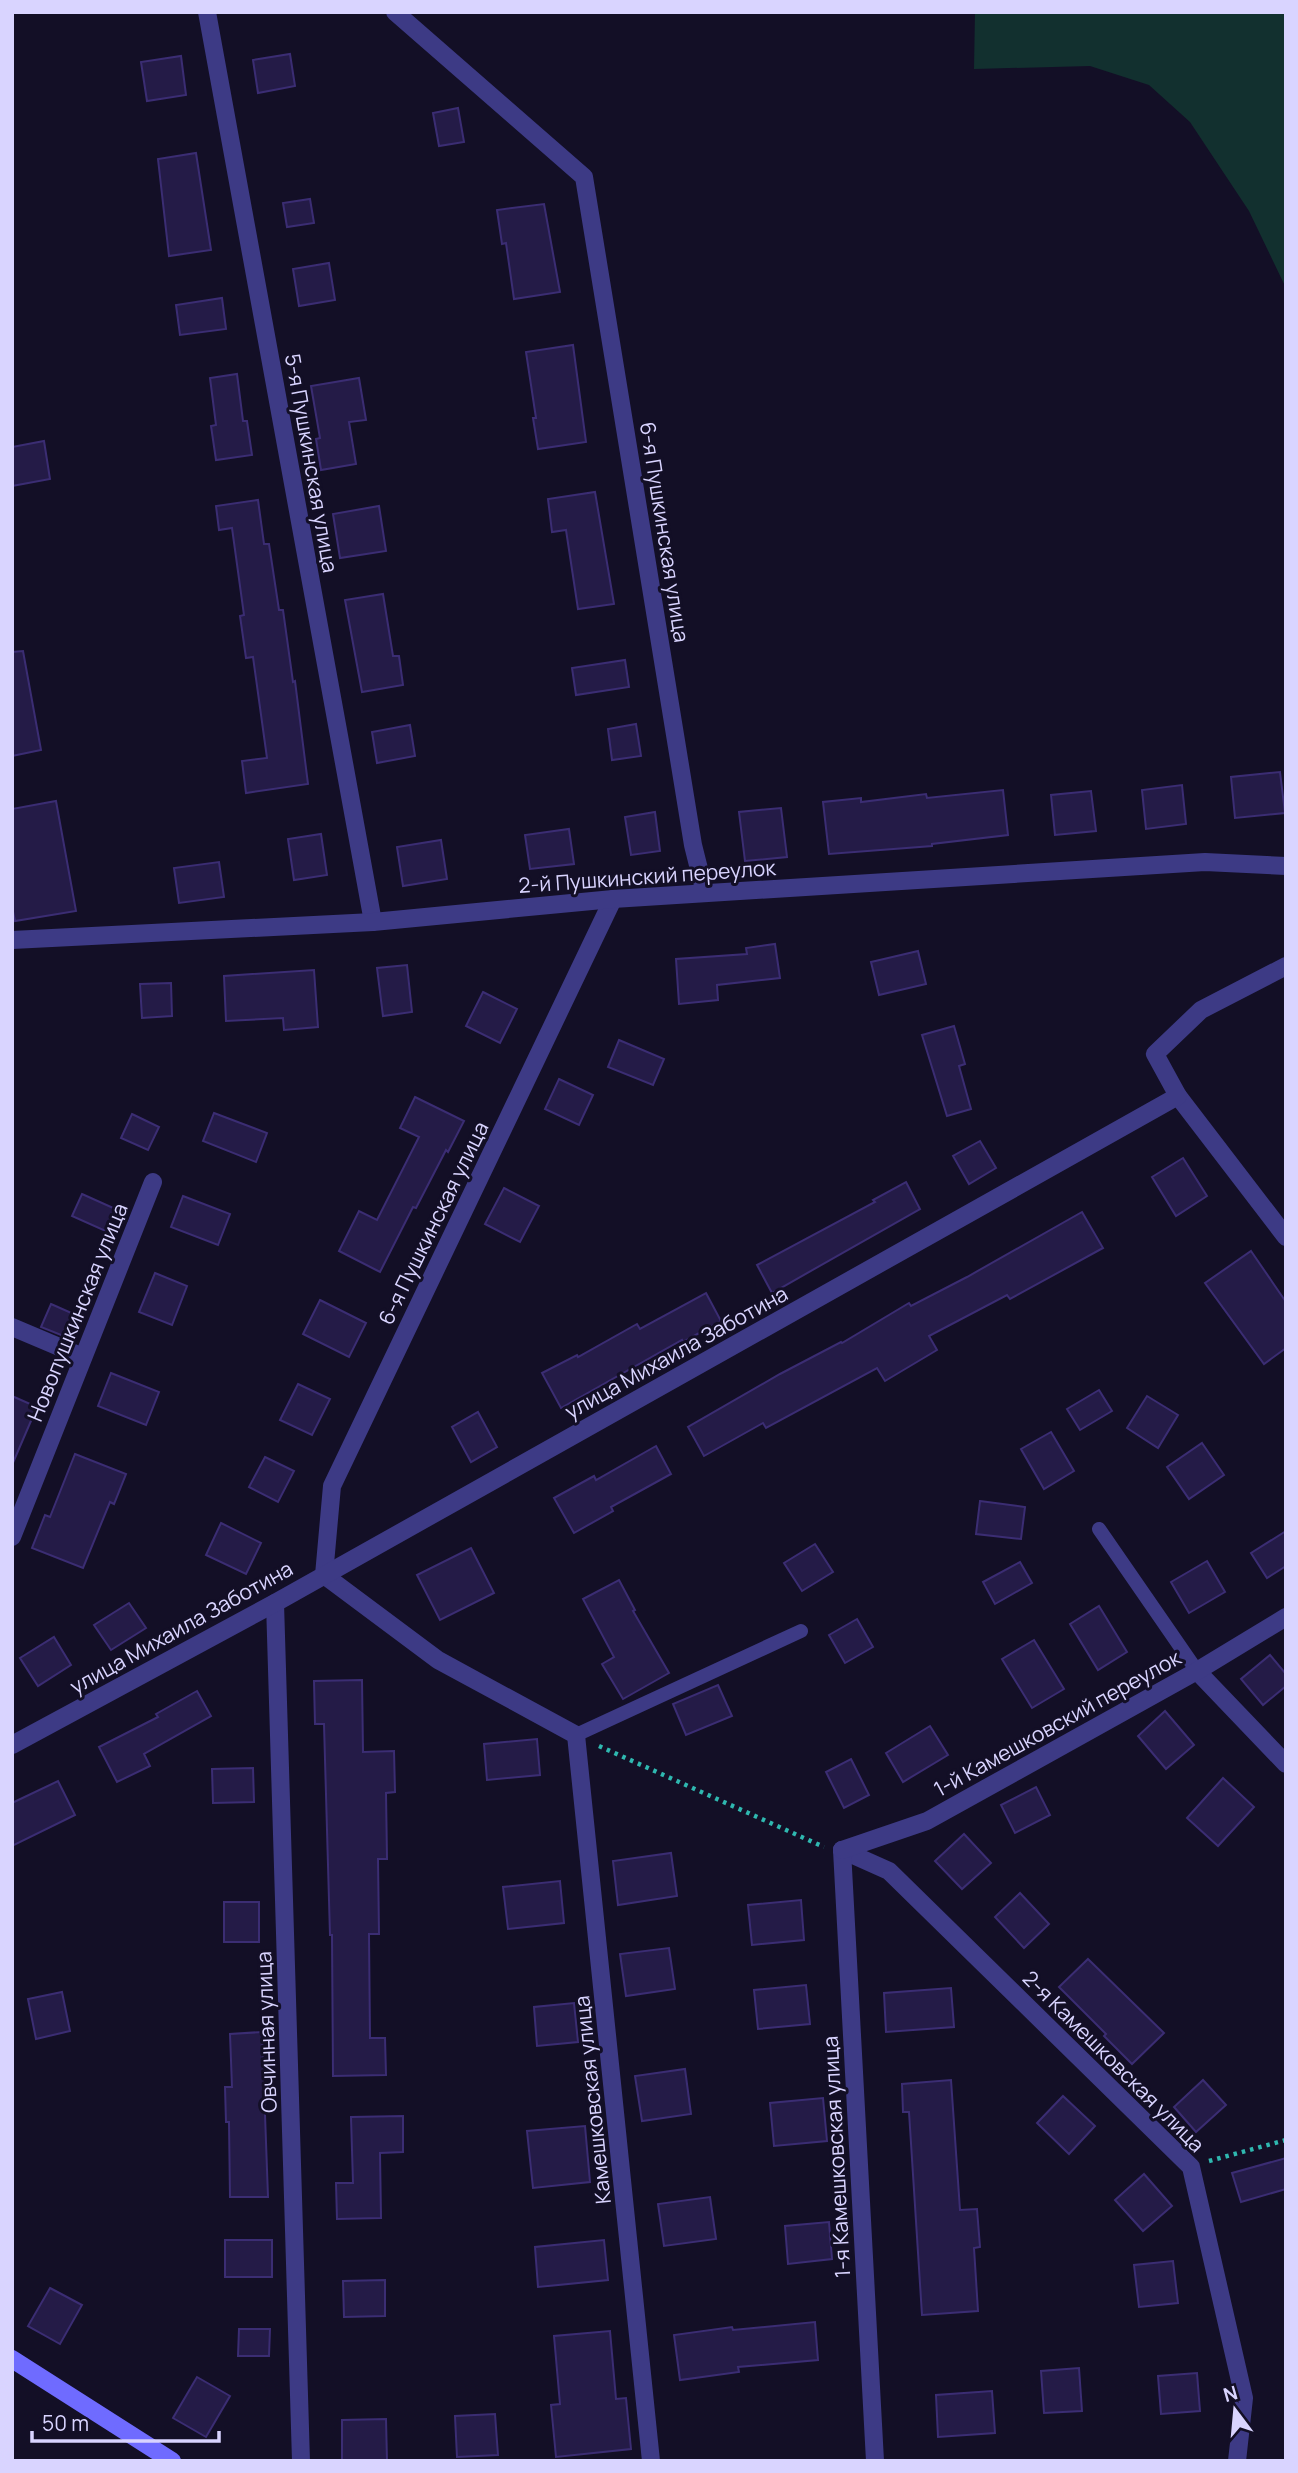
<svg xmlns="http://www.w3.org/2000/svg" width="1298" height="2473" font-family="Manrope,sans-serif">
  <rect width="100%" height="100%" fill="#130f26"/>
  <polygon fill="#12302f" points="975,12 1286,12 1286,288 1249,211 1190,122 1149,85 1090,66 974,69"/>
  <g fill="#241b47" stroke="#3b2d73" stroke-width="2">
    <polygon points="290,54 295,86 258,93 253,60"/>
    <polygon points="181,56 186,95 147,101 141,62"/>
    <polygon points="458,108 464,142 439,146 433,113"/>
    <polygon points="196,153 211,250 169,256 158,159"/>
    <polygon points="310,199 314,223 287,227 283,203"/>
    <polygon points="544,204 560,292 514,299 506,243 502,244 497,210"/>
    <polygon points="329,263 335,300 299,306 293,269"/>
    <polygon points="222,298 226,329 180,335 176,305"/>
    <polygon points="573,345 586,442 538,449 533,418 536,418 526,352"/>
    <polygon points="237,374 243,421 247,421 252,455 216,460 211,426 216,425 210,378"/>
    <polygon points="359,378 366,420 349,422 356,464 321,470 316,439 320,438 311,386"/>
    <polygon points="44,441 50,479 12,486 12,447"/>
    <polygon points="595,492 614,604 578,609 566,530 552,532 548,499"/>
    <polygon points="258,500 264,544 269,544 279,610 283,610 293,682 295,681 308,784 246,793 242,761 267,758 253,657 246,658 240,616 244,615 232,528 219,530 216,506"/>
    <polygon points="379,506 386,551 340,558 333,514"/>
    <polygon points="383,594 393,656 399,656 403,685 362,692 345,600"/>
    <polygon points="23,651 41,750 12,756 12,652"/>
    <polygon points="625,660 629,687 576,695 572,668"/>
    <polygon points="636,724 641,756 612,760 608,729"/>
    <polygon points="410,725 415,756 377,763 372,732"/>
    <polygon points="1280,772 1285,813 1235,818 1231,777"/>
    <polygon points="1182,785 1186,824 1146,829 1142,790"/>
    <polygon points="1003,790 1008,835 932,844 932,846 829,854 823,802 861,798 861,802 926,794 927,798"/>
    <polygon points="1091,791 1096,831 1055,835 1051,795"/>
    <polygon points="56,801 76,911 15,921 12,907 12,809"/>
    <polygon points="781,808 787,857 745,861 739,812"/>
    <polygon points="655,812 660,851 631,855 625,817"/>
    <polygon points="569,829 574,864 530,869 525,835"/>
    <polygon points="321,834 327,875 294,880 288,839"/>
    <polygon points="441,840 447,879 403,886 397,847"/>
    <polygon points="219,862 224,897 179,903 174,868"/>
    <polygon points="775,944 780,978 717,985 718,1000 679,1004 676,959 747,954 746,948"/>
    <polygon points="918,951 926,984 879,995 871,962"/>
    <polygon points="407,965 412,1012 383,1016 377,968"/>
    <polygon points="314,970 318,1027 284,1030 283,1018 226,1021 224,976"/>
    <polygon points="171,983 172,1016 142,1018 140,984"/>
    <polygon points="483,992 517,1009 500,1043 466,1026"/>
    <polygon points="954,1026 965,1064 959,1066 971,1109 947,1116 922,1035"/>
    <polygon points="619,1040 664,1059 653,1085 608,1067"/>
    <polygon points="559,1079 593,1095 579,1125 545,1109"/>
    <polygon points="415,1097 464,1121 448,1152 446,1150 416,1208 413,1207 380,1272 339,1251 359,1211 377,1220 419,1137 400,1128"/>
    <polygon points="214,1113 267,1133 256,1162 203,1141"/>
    <polygon points="132,1114 159,1127 148,1150 121,1138"/>
    <polygon points="980,1141 996,1168 969,1184 953,1156"/>
    <polygon points="1183,1158 1207,1196 1176,1216 1152,1177"/>
    <polygon points="906,1182 920,1209 772,1293 757,1265 875,1202 873,1200"/>
    <polygon points="504,1188 539,1206 520,1242 485,1224"/>
    <polygon points="82,1194 120,1211 110,1233 72,1216"/>
    <polygon points="183,1196 230,1214 218,1245 171,1227"/>
    <polygon points="1082,1212 1103,1248 1010,1299 1007,1295 929,1336 937,1350 885,1381 877,1368 766,1428 763,1423 704,1456 688,1427 780,1374 841,1342 842,1343 909,1303 911,1306 967,1277"/>
    <polygon points="1251,1251 1286,1302 1286,1348 1264,1364 1205,1283"/>
    <polygon points="155,1273 187,1286 172,1325 139,1312"/>
    <polygon points="706,1293 721,1321 683,1342 682,1340 561,1408 542,1373 577,1355 578,1357 637,1324 640,1329"/>
    <polygon points="320,1300 366,1323 349,1357 303,1334"/>
    <polygon points="51,1304 76,1315 66,1337 41,1327"/>
    <polygon points="111,1373 159,1392 146,1425 98,1406"/>
    <polygon points="298,1384 330,1399 312,1435 280,1420"/>
    <polygon points="1099,1390 1112,1411 1080,1430 1067,1409"/>
    <polygon points="12,1396 37,1407 12,1465"/>
    <polygon points="1147,1396 1178,1415 1158,1448 1127,1428"/>
    <polygon points="478,1412 497,1447 471,1462 452,1427"/>
    <polygon points="1051,1432 1074,1471 1044,1489 1021,1449"/>
    <polygon points="1202,1443 1224,1475 1189,1499 1167,1467"/>
    <polygon points="656,1446 671,1474 611,1507 613,1511 574,1533 554,1498 594,1476 596,1480"/>
    <polygon points="75,1454 126,1474 114,1504 110,1502 83,1568 32,1548 45,1515 50,1517"/>
    <polygon points="265,1457 294,1471 278,1502 249,1487"/>
    <polygon points="980,1501 1025,1507 1021,1539 976,1534"/>
    <polygon points="221,1523 261,1543 246,1574 206,1555"/>
    <polygon points="1286,1531 1286,1566 1267,1578 1251,1553"/>
    <polygon points="815,1544 833,1572 802,1591 784,1563"/>
    <polygon points="471,1548 494,1593 440,1620 417,1575"/>
    <polygon points="1207,1561 1225,1592 1189,1613 1171,1582"/>
    <polygon points="1020,1562 1032,1583 995,1604 983,1582"/>
    <polygon points="619,1580 635,1610 633,1611 669,1673 623,1699 602,1664 614,1657 583,1599"/>
    <polygon points="129,1603 146,1628 111,1650 94,1625"/>
    <polygon points="1099,1606 1127,1652 1098,1670 1070,1624"/>
    <polygon points="857,1619 873,1647 845,1663 829,1635"/>
    <polygon points="54,1637 71,1665 38,1686 20,1658"/>
    <polygon points="1034,1640 1064,1689 1032,1708 1002,1659"/>
    <polygon points="1270,1655 1286,1674 1286,1686 1263,1705 1241,1679"/>
    <polygon points="362,1680 363,1752 394,1751 395,1792 386,1793 387,1859 378,1859 379,1934 369,1934 370,2038 385,2038 386,2075 333,2076 332,1935 330,1935 324,1724 315,1724 314,1681"/>
    <polygon points="718,1685 732,1716 686,1735 673,1704"/>
    <polygon points="197,1691 211,1716 144,1754 150,1766 117,1782 99,1747 158,1717 156,1714"/>
    <polygon points="1165,1711 1194,1745 1166,1769 1138,1736"/>
    <polygon points="930,1726 948,1755 903,1782 886,1753"/>
    <polygon points="537,1739 540,1775 487,1780 484,1744"/>
    <polygon points="851,1759 869,1795 844,1808 826,1772"/>
    <polygon points="253,1768 254,1802 213,1803 212,1769"/>
    <polygon points="1223,1778 1254,1807 1218,1846 1187,1818"/>
    <polygon points="58,1781 75,1815 12,1846 12,1803"/>
    <polygon points="1036,1787 1050,1815 1015,1833 1001,1805"/>
    <polygon points="964,1834 991,1863 962,1889 935,1861"/>
    <polygon points="671,1853 677,1896 618,1905 613,1861"/>
    <polygon points="560,1881 564,1923 508,1929 503,1887"/>
    <polygon points="1020,1893 1049,1924 1024,1948 995,1917"/>
    <polygon points="801,1900 804,1940 752,1945 748,1905"/>
    <rect x="224" y="1902" width="35" height="40"/>
    <polygon points="669,1948 675,1989 626,1996 620,1954"/>
    <polygon points="1088,1959 1164,2033 1132,2064 1104,2036 1106,2034 1059,1987"/>
    <polygon points="806,1985 810,2024 758,2029 754,1990"/>
    <polygon points="951,1988 954,2027 886,2032 884,1993"/>
    <polygon points="62,1992 70,2031 36,2039 28,1999"/>
    <polygon points="574,2003 578,2042 537,2046 534,2007"/>
    <polygon points="262,2032 268,2197 230,2197 229,2122 226,2122 225,2087 232,2087 230,2034"/>
    <polygon points="685,2069 691,2114 642,2121 635,2076"/>
    <polygon points="951,2080 960,2210 977,2209 980,2247 974,2248 978,2311 922,2315 909,2112 903,2112 902,2084"/>
    <polygon points="1203,2080 1226,2105 1196,2132 1174,2107"/>
    <polygon points="1063,2096 1095,2126 1069,2154 1037,2123"/>
    <polygon points="823,2098 827,2141 774,2146 770,2103"/>
    <polygon points="403,2116 403,2152 380,2153 381,2218 337,2219 336,2183 353,2183 351,2117"/>
    <polygon points="585,2126 590,2182 533,2188 527,2131"/>
    <polygon points="1286,2158 1286,2189 1241,2202 1232,2173"/>
    <polygon points="1144,2174 1172,2206 1143,2231 1115,2200"/>
    <polygon points="710,2197 716,2239 664,2246 658,2204"/>
    <polygon points="829,2222 832,2259 788,2264 785,2226"/>
    <rect x="225" y="2240" width="47" height="37"/>
    <polygon points="604,2240 608,2280 538,2287 535,2247"/>
    <polygon points="1173,2261 1178,2303 1139,2307 1134,2265"/>
    <polygon points="385,2280 385,2316 344,2317 343,2281"/>
    <polygon points="50,2288 82,2305 60,2344 28,2326"/>
    <polygon points="815,2322 818,2360 738,2367 739,2372 680,2380 674,2335 732,2327 733,2330"/>
    <polygon points="239,2329 270,2329 269,2356 238,2356"/>
    <polygon points="610,2331 616,2399 626,2398 631,2449 556,2457 551,2405 560,2404 554,2336"/>
    <polygon points="1079,2368 1082,2411 1044,2413 1041,2371"/>
    <polygon points="1197,2373 1200,2411 1161,2414 1158,2376"/>
    <polygon points="197,2377 230,2396 206,2437 173,2418"/>
    <polygon points="992,2391 995,2433 938,2437 936,2395"/>
    <polygon points="495,2414 498,2455 457,2457 455,2416"/>
    <polygon points="386,2419 387,2461 342,2461 342,2420"/>
  </g>
  <g fill="none" stroke-linecap="round" stroke-linejoin="round">
    <g stroke="#2fb8b0" stroke-width="4.5" stroke-dasharray="3.5 5" stroke-linecap="butt">
      <polyline points="599,1746 824,1847"/>
      <polyline points="1209,2161 1286,2140"/>
    </g>
    <g stroke="#3d3a85" stroke-width="14">
      <polyline points="1099,1529 1197,1671"/>
      <polyline points="576,1735 801,1631"/>
    </g>
    <g stroke="#3d3a85" stroke-width="18">
      <polyline points="207,12 373,922"/>
      <polyline points="395,12 584,177 693,845 705,893"/>
      <polyline points="613,899 332,1486 324,1575 438,1660 576,1735 651,2461"/>
      <polyline points="12,940 373,922 613,899 1205,862 1286,866"/>
      <polyline points="1178,1096 1286,1237"/>
      <polyline points="12,1327 83,1357"/>
      <polyline points="12,1537 153,1182"/>
      <polyline points="275,1603 301,2461"/>
      <polyline points="1197,1671 1286,1764"/>
      <polyline points="12,1745 275,1603 1178,1096 1155,1054 1201,1010 1286,966"/>
      <polyline points="842,1850 889,1871 1191,2167 1244,2398 1237,2461"/>
      <polyline points="842,1850 875,2461"/>
      <polyline points="842,1850 927,1821 1197,1671 1286,1617"/>
    </g>
    <polyline stroke="#6f6bff" stroke-width="18" points="12,2359 172,2461"/>
  </g>
  <g text-anchor="middle" dominant-baseline="central" stroke-width="6" stroke-linejoin="round" paint-order="stroke">
    <g font-size="21" fill="#d9d4ff" stroke="#130f26">
      <text transform="translate(312 463) rotate(80)">5-я Пушкинская улица</text>
      <text transform="translate(665 532) rotate(81)">6-я Пушкинская улица</text>
      <text transform="translate(647 876) rotate(-4)">2-й Пушкинский переулок</text>
      <text transform="translate(433 1223) rotate(-64)">6-я Пушкинская улица</text>
      <text transform="translate(77 1312) rotate(-68)">Новопушкинская улица</text>
      <text transform="translate(676 1352) rotate(-29)">улица Михаила Заботина</text>
      <text transform="translate(181 1627) rotate(-29)">улица Михаила Заботина</text>
      <text transform="translate(1057 1723) rotate(-29)">1-й Камешковский переулок</text>
      <text transform="translate(266 2032) rotate(-92)">Овчинная улица</text>
      <text transform="translate(1114 2061) rotate(45)">2-я Камешковская улица</text>
      <text transform="translate(592 2100) rotate(-96)">Камешковская улица</text>
      <text transform="translate(836 2157) rotate(-93)">1-я Камешковская улица</text>
    </g>
  </g>
  <rect width="1298" height="2473" fill="none" stroke="#d9d4ff" stroke-width="28"/>
  <g transform="translate(1235 2410) rotate(344)" stroke="#130f26" stroke-width="5" paint-order="stroke">
  <path d="M0-5L12 26L0 18L-12 26Z" fill="#d9d4ff"/>
  <text y="-10" font-size="19" font-weight="bold" text-anchor="middle" fill="#d9d4ff">N</text>
  </g>
  <path d="M32 2431v10h187v-10" fill="none" stroke="#d9d4ff" stroke-width="3.5"/>
  <text x="42" y="2431" font-size="21" fill="#d9d4ff" stroke="#130f26" stroke-width="5" paint-order="stroke">50 m</text>
</svg>
